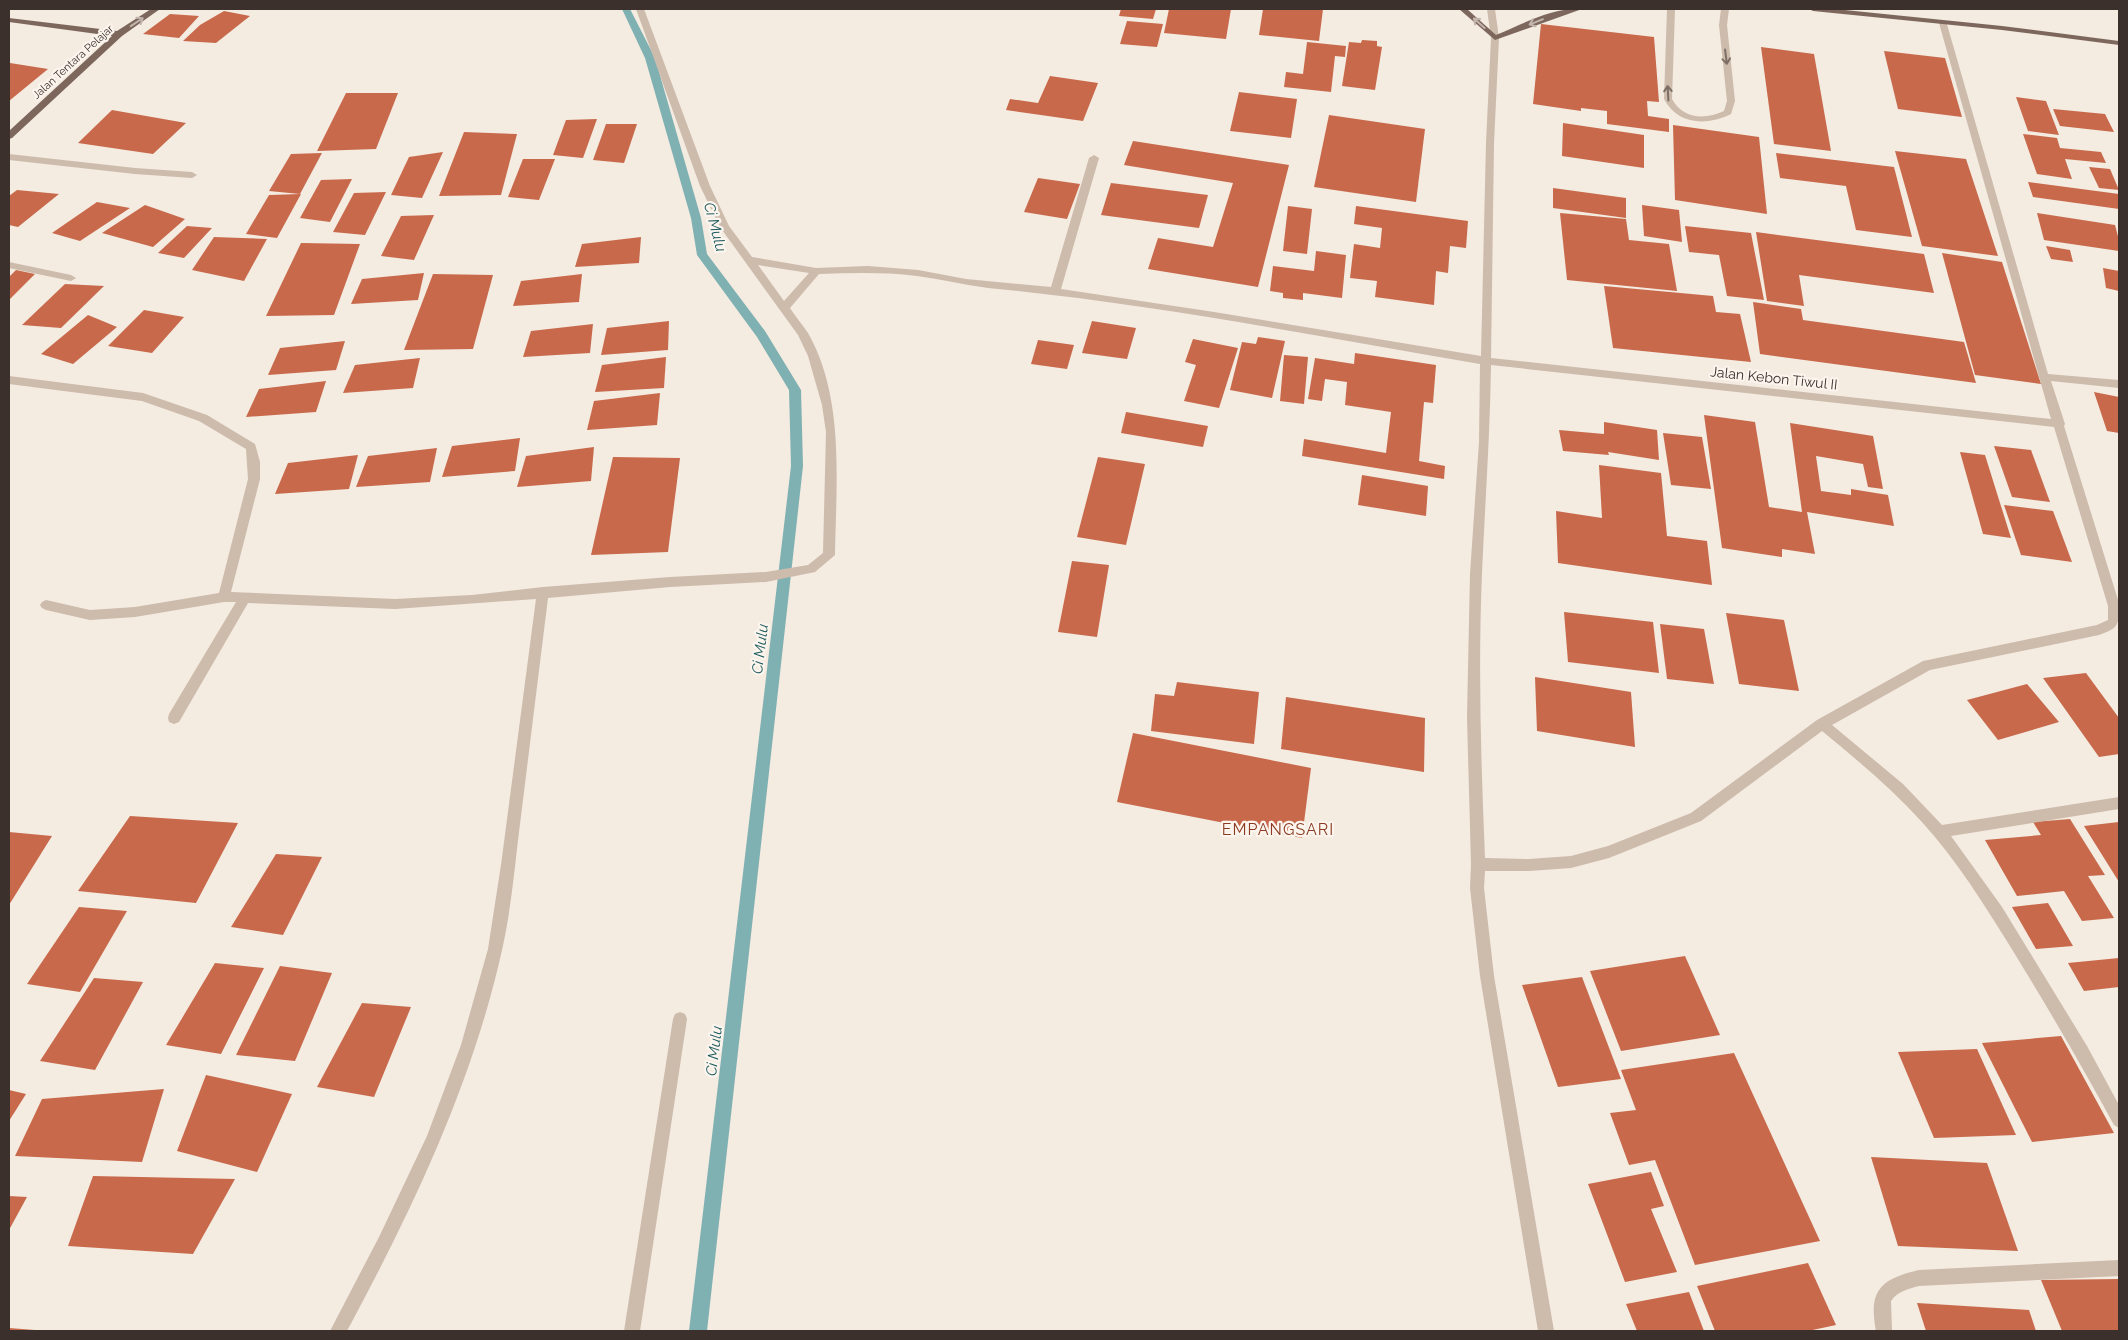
<svg xmlns="http://www.w3.org/2000/svg" width="2128" height="1340" font-family="Raleway,sans-serif">
  <rect width="100%" height="100%" fill="#f4ebe1"/>
  <g fill="none" stroke-linecap="round" stroke-linejoin="round">
    <polygon fill="#7fb0b2" fill-rule="evenodd" points="622,9 630,9 655,58 701,218 707,254 765,331 801,390 803,466 707,1331 689,1331 791,466 789,390 757,337 697,255 691,218 645,58"/>
  </g>
  <g fill="#c8694b">
    <polygon points="1121,9 1156,9 1153,19 1119,16"/>
    <polygon points="1169,9 1231,9 1226,39 1164,33"/>
    <polygon points="1263,9 1323,9 1319,41 1259,35"/>
    <polygon points="224,11 250,16 216,43 183,41 200,25"/>
    <polygon points="170,14 199,16 179,38 143,34"/>
    <polygon points="1127,21 1163,24 1157,47 1120,44"/>
    <polygon points="1541,24 1654,37 1659,102 1647,101 1648,116 1669,119 1669,132 1607,124 1607,111 1581,108 1581,111 1533,104"/>
    <polygon points="1362,40 1377,41 1377,46 1382,47 1375,90 1342,86 1349,42 1361,43"/>
    <polygon points="1307,42 1346,46 1345,57 1335,56 1331,92 1284,87 1286,72 1303,74"/>
    <polygon points="1761,47 1814,54 1831,151 1774,144"/>
    <polygon points="1884,51 1945,58 1962,117 1898,109"/>
    <polygon points="10,63 48,69 9,101 9,64"/>
    <polygon points="1050,76 1098,83 1083,121 1006,110 1010,99 1038,103"/>
    <polygon points="1239,92 1297,99 1291,138 1230,131"/>
    <polygon points="346,93 398,93 376,149 317,151"/>
    <polygon points="2016,97 2046,101 2059,135 2028,131"/>
    <polygon points="2053,109 2105,114 2114,132 2060,126"/>
    <polygon points="112,110 186,123 153,154 78,143"/>
    <polygon points="1329,115 1425,129 1416,202 1314,187"/>
    <polygon points="597,119 583,158 553,155 566,120"/>
    <polygon points="1563,123 1644,135 1644,168 1562,156"/>
    <polygon points="606,124 637,124 624,163 593,160"/>
    <polygon points="1673,125 1759,137 1767,214 1675,200"/>
    <polygon points="464,132 517,134 501,195 439,196"/>
    <polygon points="2023,134 2057,138 2060,148 2101,152 2106,163 2065,159 2072,179 2037,174"/>
    <polygon points="1133,141 1289,165 1258,287 1148,269 1158,238 1213,247 1233,183 1124,165"/>
    <polygon points="1895,151 1966,159 1998,256 1922,246"/>
    <polygon points="443,152 422,198 391,195 409,157"/>
    <polygon points="322,153 300,194 269,191 291,154"/>
    <polygon points="1776,153 1894,167 1912,237 1856,230 1846,186 1780,178"/>
    <polygon points="523,159 555,159 539,200 508,197"/>
    <polygon points="2089,167 2110,169 2119,190 2099,188"/>
    <polygon points="1038,178 1080,184 1067,219 1024,212"/>
    <polygon points="352,179 330,222 300,218 321,180"/>
    <polygon points="2028,182 2119,194 2119,209 2033,197"/>
    <polygon points="1111,183 1208,195 1199,228 1101,215"/>
    <polygon points="1553,188 1626,198 1626,218 1553,208"/>
    <polygon points="17,190 59,194 18,227 9,225 9,196"/>
    <polygon points="386,192 365,235 333,232 354,193"/>
    <polygon points="301,194 277,238 246,234 269,195"/>
    <polygon points="97,202 130,208 80,241 52,233"/>
    <polygon points="145,205 185,219 153,247 102,233"/>
    <polygon points="1642,205 1679,210 1682,242 1644,236"/>
    <polygon points="1288,206 1312,209 1307,254 1283,251"/>
    <polygon points="1356,206 1468,221 1466,248 1450,246 1448,273 1436,271 1434,305 1375,297 1377,281 1350,278 1354,244 1380,248 1382,228 1354,224"/>
    <polygon points="1560,213 1626,219 1629,240 1669,244 1677,291 1567,280"/>
    <polygon points="2037,213 2115,225 2119,240 2119,251 2044,240"/>
    <polygon points="434,215 414,260 381,256 401,216"/>
    <polygon points="187,226 212,228 184,258 158,253"/>
    <polygon points="1685,226 1751,233 1764,300 1727,296 1719,255 1689,252"/>
    <polygon points="1756,232 1924,254 1934,293 1799,275 1804,306 1767,301"/>
    <polygon points="214,237 267,239 244,281 192,270"/>
    <polygon points="641,237 639,263 575,267 582,244"/>
    <polygon points="301,243 360,244 334,315 266,316"/>
    <polygon points="2046,246 2070,250 2073,262 2051,259"/>
    <polygon points="1316,251 1346,255 1342,298 1303,293 1303,300 1283,298 1283,293 1270,291 1273,266 1314,271"/>
    <polygon points="1942,253 2002,262 2041,384 1975,375"/>
    <polygon points="2103,268 2119,271 2119,291 2106,288"/>
    <polygon points="16,270 35,274 9,300 9,277"/>
    <polygon points="424,273 418,300 351,304 362,279"/>
    <polygon points="433,274 493,275 473,349 404,350"/>
    <polygon points="582,274 579,302 513,306 521,281"/>
    <polygon points="65,284 104,286 61,328 22,325"/>
    <polygon points="1604,286 1713,296 1716,312 1740,314 1751,362 1613,348"/>
    <polygon points="1753,302 1801,309 1803,320 1964,342 1976,383 1760,354"/>
    <polygon points="144,310 184,317 152,353 108,346"/>
    <polygon points="88,315 117,327 73,364 41,354"/>
    <polygon points="669,321 668,350 601,355 607,328"/>
    <polygon points="1092,321 1136,328 1127,359 1082,353"/>
    <polygon points="593,324 590,353 523,357 531,331"/>
    <polygon points="1258,337 1285,341 1272,398 1230,390 1242,342 1256,344"/>
    <polygon points="1193,339 1238,348 1219,408 1184,401 1196,365 1185,362"/>
    <polygon points="1038,340 1074,345 1067,369 1031,364"/>
    <polygon points="345,341 336,370 268,375 280,348"/>
    <polygon points="1355,353 1436,365 1433,403 1424,402 1419,461 1445,466 1444,479 1302,456 1304,439 1386,453 1391,412 1345,405 1347,382 1325,379 1322,401 1308,399 1315,358 1354,364"/>
    <polygon points="1284,355 1308,357 1304,404 1280,401"/>
    <polygon points="666,357 664,388 595,392 602,365"/>
    <polygon points="420,358 413,388 343,393 355,365"/>
    <polygon points="326,381 316,412 246,417 259,389"/>
    <polygon points="2094,392 2119,397 2119,433 2107,431"/>
    <polygon points="660,393 657,425 587,430 594,401"/>
    <polygon points="1126,412 1208,426 1203,447 1121,433"/>
    <polygon points="1704,415 1755,422 1769,507 1802,512 1790,423 1873,436 1883,489 1868,487 1863,464 1816,456 1821,491 1851,495 1851,489 1888,495 1894,526 1807,512 1815,554 1782,549 1782,557 1722,548"/>
    <polygon points="1604,422 1657,430 1659,460 1608,452 1609,455 1563,451 1559,430 1604,434"/>
    <polygon points="1663,433 1702,437 1711,489 1671,485"/>
    <polygon points="520,438 515,471 442,477 452,446"/>
    <polygon points="1994,446 2031,450 2050,502 2012,497"/>
    <polygon points="594,447 591,481 517,487 526,456"/>
    <polygon points="437,448 430,482 356,487 368,456"/>
    <polygon points="1960,452 1985,455 2011,538 1983,534"/>
    <polygon points="358,455 349,489 275,494 288,463"/>
    <polygon points="613,457 680,458 668,552 591,555"/>
    <polygon points="1098,457 1145,464 1126,545 1077,537"/>
    <polygon points="1599,465 1661,473 1667,536 1707,541 1712,585 1558,563 1556,511 1602,518"/>
    <polygon points="1362,475 1428,486 1426,516 1358,505"/>
    <polygon points="2004,505 2053,511 2072,562 2021,555"/>
    <polygon points="1072,561 1109,565 1097,637 1058,632"/>
    <polygon points="1564,612 1653,622 1659,673 1568,662"/>
    <polygon points="1726,613 1784,620 1799,691 1739,684"/>
    <polygon points="1660,624 1704,629 1714,684 1667,679"/>
    <polygon points="2086,673 2119,718 2119,754 2099,757 2043,678"/>
    <polygon points="1535,677 1631,692 1635,747 1537,731"/>
    <polygon points="1177,682 1259,692 1254,744 1151,731 1155,694 1174,696"/>
    <polygon points="2027,684 2059,722 1998,740 1967,700"/>
    <polygon points="1286,697 1425,718 1424,772 1281,749"/>
    <polygon points="1133,733 1311,768 1302,838 1117,802"/>
    <polygon points="130,816 238,823 196,903 78,891"/>
    <polygon points="2070,819 2105,875 2088,876 2114,918 2082,921 2064,891 2017,896 1985,840 2041,835 2033,822"/>
    <polygon points="2119,822 2119,882 2084,826"/>
    <polygon points="9,832 52,836 9,905"/>
    <polygon points="276,854 322,857 283,935 231,927"/>
    <polygon points="2048,903 2073,946 2036,949 2012,907"/>
    <polygon points="79,907 127,911 80,992 27,984"/>
    <polygon points="1685,956 1720,1035 1621,1051 1590,971"/>
    <polygon points="2119,958 2119,987 2084,991 2068,963"/>
    <polygon points="215,963 264,968 221,1054 166,1045"/>
    <polygon points="280,966 332,973 295,1061 236,1055"/>
    <polygon points="1582,977 1621,1079 1558,1087 1522,985"/>
    <polygon points="94,978 143,982 95,1070 40,1061"/>
    <polygon points="362,1003 411,1007 374,1097 317,1087"/>
    <polygon points="2061,1036 2114,1133 2032,1142 1982,1043"/>
    <polygon points="1977,1049 2016,1135 1934,1138 1898,1052"/>
    <polygon points="1734,1053 1820,1241 1695,1265 1655,1160 1629,1165 1610,1113 1636,1110 1621,1070"/>
    <polygon points="206,1075 292,1094 257,1172 177,1151"/>
    <polygon points="164,1089 142,1162 15,1156 42,1099"/>
    <polygon points="9,1090 26,1094 9,1121"/>
    <polygon points="1871,1157 1987,1163 2018,1251 1898,1246"/>
    <polygon points="1651,1172 1664,1206 1651,1209 1677,1272 1625,1282 1588,1184"/>
    <polygon points="93,1176 235,1179 193,1254 68,1246"/>
    <polygon points="9,1196 27,1197 9,1230"/>
    <polygon points="1808,1263 1836,1325 1808,1331 1715,1331 1697,1286"/>
    <polygon points="2119,1279 2119,1331 2062,1331 2041,1280"/>
    <polygon points="1689,1292 1704,1331 1637,1331 1626,1304"/>
    <polygon points="1917,1303 2029,1310 2036,1331 1926,1331"/>
    <polygon points="9,1328 35,1330 35,1331 9,1331"/>
  </g>
  <g fill="none" stroke-linecap="round" stroke-linejoin="round">
    <g fill="#cdbbac" fill-rule="evenodd">
      <path d="M636 9H644L710 186 729 226 752 257 816 268 868 266 918 270 966 279 1051 287 1089 158 1094 155 1099 158 1061 289 1214 312 1481 356 1486 143 1491 38 1487 9H1495L1499 38 1494 143 1491 358 2051 419 1939 23 1946 21 2048 374 2119 380V388L2051 381 2065 424 2064 426 2119 603C2119 624 2120 628 2099 635L1930 670 1832 725 1903 784 1942 825 2119 797V809L1951 836 2002 907 2087 1046 2119 1105V1128L2114 1125C2082 1066 2048 1008 2013 951 1985 906 1957 860 1921 821 1891 788 1856 759 1822 731L1701 821 1609 858 1571 868 1529 871H1485L1484 888 1494 976 1554 1331H1538L1480 976 1470 888 1471 864 1467 717 1470 574 1479 442 1480 364C1317 336 1153 304 988 288 964 285 941 279 917 276 884 272 852 273 819 274L790 308C795 316 802 324 808 333 845 398 836 483 835 555L815 572 766 582 670 587 548 598C539 671 530 743 521 816 515 861 512 906 502 950 472 1085 412 1210 347 1331H330L379 1237 427 1136 461 1045 488 949 501 865 536 599 395 609 248 603 179 722 174 724 169 722 168 718 169 714 236 602H224L135 617 90 620 46 610 42 608 40 605 42 602 46 600 90 610 135 607 219 593 248 479 246 449 199 421 142 401 9 384V376L143 393 207 415 255 444 260 462V479L231 592 395 599 472 595 543 587 670 577 766 572 808 565 823 553 826 432 822 405 808 356 798 335 720 227 700 186ZM758 265 809 273 784 301ZM1491 365 2054 427 2108 606V620L2097 625 1923 661 1817 720 1691 813 1608 846 1571 856 1529 859 1485 858C1481 763 1478 668 1482 573 1485 504 1490 435 1491 365Z"/>
      <path d="M1667 9H1675L1672 99C1683 119 1705 120 1724 111L1727 101 1719 25 1721 9H1729L1727 25 1735 101 1731 114C1706 126 1678 125 1664 99Z"/>
      <polygon points="9,154 135,168 192,172 197,175 192,178 135,174 9,160"/>
      <polygon points="9,262 71,275 76,278 71,281 9,268"/>
      <polygon points="680,1012 685,1014 687,1019 640,1331 624,1331 673,1019 675,1014"/>
      <path d="M2119 1260V1276L1919 1286C1908 1289 1898 1291 1891 1301L1892 1331H1876C1868 1290 1881 1279 1919 1270Z"/>
    </g>
    <g fill="#7d675c" fill-rule="evenodd">
      <polygon points="151,9 160,9 122,36 12,138 9,139 9,131 112,36 9,22 9,18 117,31"/>
      <path d="M1459 9H1467L1496 35C1523 24 1553 7 1582 9L1495 40Z"/>
      <polygon points="1809,9 1835,9 2002,26 2119,41 2119,45 2002,30 1813,11"/>
    </g>
  </g>
  <defs><path id="oneway-shaft" d="M-6 0H5M1.5-3L5.5 0L1.5 3" fill="none" stroke-width="1.6" stroke-linecap="round" stroke-linejoin="round" transform="scale(1.25)"/></defs>
  <g stroke="#c2b5ac">
    <use href="#oneway-shaft" transform="translate(137 22) rotate(-34)"/>
    <use href="#oneway-shaft" transform="translate(1536 22) rotate(158)"/>
    <use href="#oneway-shaft" transform="translate(1479 23) rotate(-138)"/>
  </g>
  <g stroke="#7d6f65">
    <use href="#oneway-shaft" transform="translate(1726 57) rotate(83)"/>
    <use href="#oneway-shaft" transform="translate(1668 93) rotate(-93)"/>
  </g>
  <g text-anchor="middle" dominant-baseline="central" stroke-width="4.5" stroke-linejoin="round" paint-order="stroke">
    <g font-size="11" fill="#3b302b" stroke="#fbf5ee">
      <text transform="translate(73 62) rotate(-42)">Jalan Tentara Pelajar</text>
    </g>
    <g font-size="14" fill="#3b302b" stroke="#fbf5ee">
      <text transform="translate(1774 378) rotate(6)">Jalan Kebon Tiwul II</text>
    </g>
    <g font-size="15" font-style="italic" fill="#1f5a5e" stroke="#fbf5ee">
      <text transform="translate(715 227) rotate(75)">Ci Mulu</text>
      <text transform="translate(760 649) rotate(-83)">Ci Mulu</text>
      <text transform="translate(714 1051) rotate(-83)">Ci Mulu</text>
    </g>
    <g font-size="16" letter-spacing="1" fill="#8c3b22" stroke="#fbf5ee">
      <text x="1278" y="829">EMPANGSARI</text>
    </g>
  </g>
  <rect width="2128" height="1340" fill="none" stroke="#3b302b" stroke-width="20"/>
</svg>
